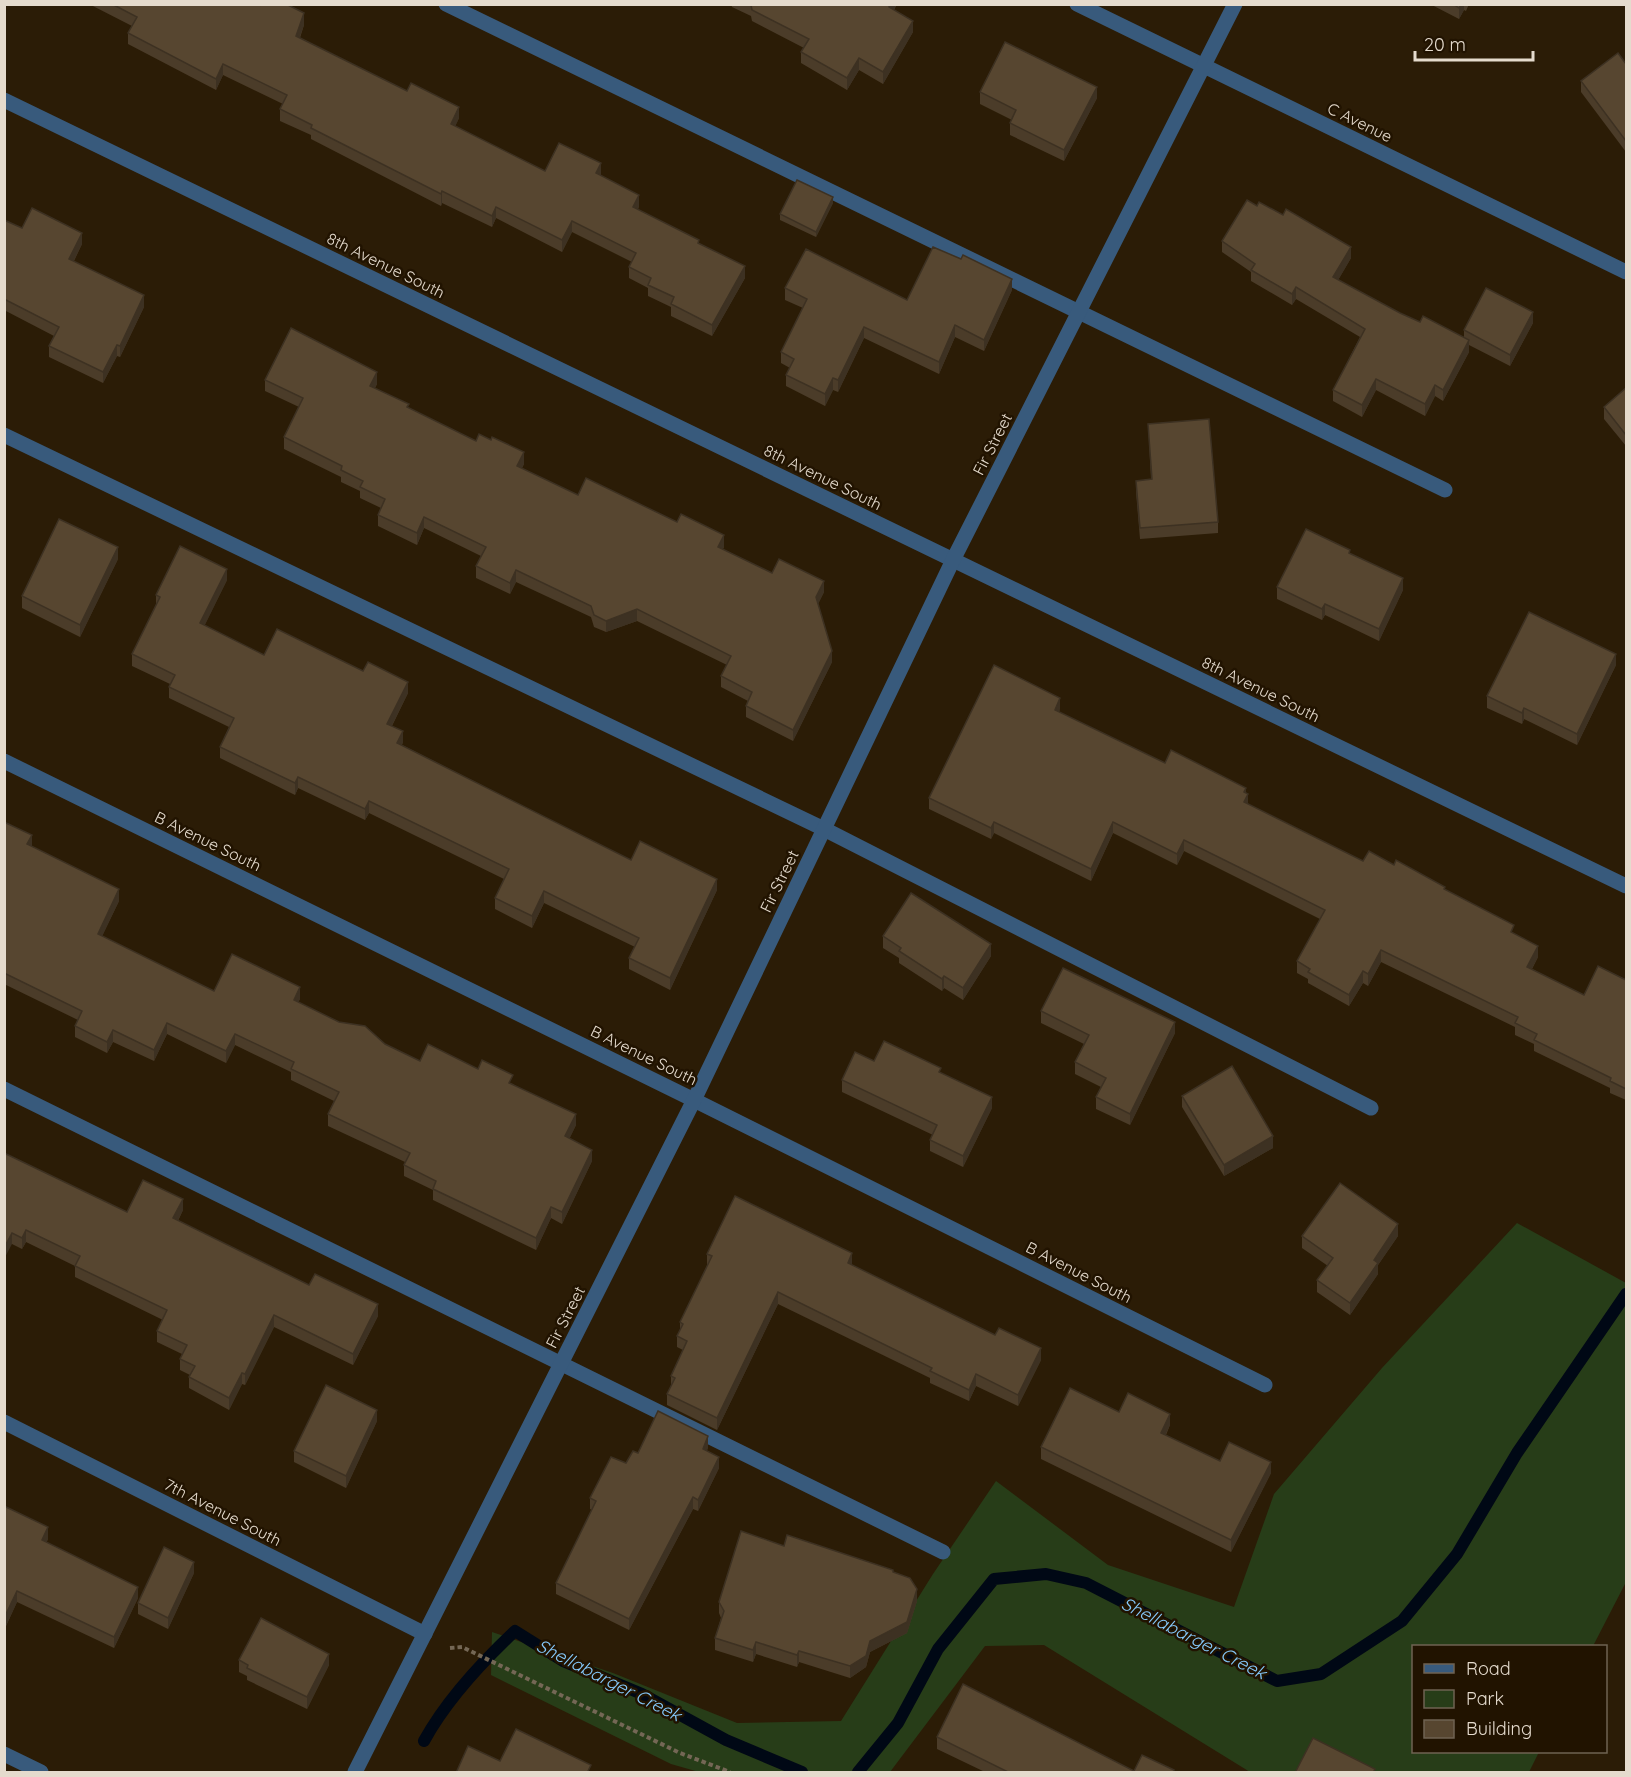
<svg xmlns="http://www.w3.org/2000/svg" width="1631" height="1777" font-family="Quicksand,sans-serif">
  <rect width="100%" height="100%" fill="#2b1c06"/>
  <polygon fill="#273d18" points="1517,1223 1626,1283 1626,1582 1593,1646 1414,1646 1414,1752 1539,1752 1529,1772 1250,1772 1044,1645 985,1646 890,1772 699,1772 671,1764 491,1675 492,1632 613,1673 737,1723 841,1721 933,1574 996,1481 1108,1565 1234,1607 1274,1494 1382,1368"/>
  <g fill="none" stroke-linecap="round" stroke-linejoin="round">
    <g stroke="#000815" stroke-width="12">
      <path d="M424 1741C447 1699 481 1663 515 1631L563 1661 642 1694 726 1740 802 1772"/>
      <polyline points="858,1772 898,1723 938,1649 994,1579 1046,1574 1086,1583 1277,1681 1321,1674 1402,1621 1457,1554 1517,1453 1626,1294"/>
    </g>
    <polyline stroke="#746755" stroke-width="4" stroke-dasharray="4.5 3" stroke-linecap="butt" points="450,1648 462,1647 680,1753 730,1772"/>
    <g stroke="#385a7c" stroke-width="15">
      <polyline points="446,4 1445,490"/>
      <polyline points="4,435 824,829 1371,1108"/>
      <polyline points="4,1089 943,1552"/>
      <polyline points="4,1754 41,1772"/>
    </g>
    <g stroke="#385a7c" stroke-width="15">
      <polyline points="1077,4 1626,272"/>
      <polyline points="4,100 1626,886"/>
      <polyline points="4,761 694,1100 1265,1385"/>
      <polyline points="4,1422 425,1634"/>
      <polyline points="355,1772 694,1100 953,560 1235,4"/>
    </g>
  </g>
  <g fill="#4b3c29">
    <polygon points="89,4 258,4 304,25 300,38 459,118 455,126 545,171 601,175 600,176 639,206 638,210 699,244 745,278 712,336 671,316 671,307 648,296 648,288 629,278 629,267 632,262 572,232 562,252 496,218 492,227 442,203 441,206 311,139 311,135 280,121 280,109 283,104 223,75 216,90 128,44 128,33 132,26"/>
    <polygon points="731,4 897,4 894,10 913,32 883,84 859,70 847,90 801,63 801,52 804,48 752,21 751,16 732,7"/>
    <polygon points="1430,4 1469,4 1466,11 1464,10 1459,19"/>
    <polygon points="1626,64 1626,152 1581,92 1581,81"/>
    <polygon points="980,92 1097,98 1064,161 1010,135 1010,123 1012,120 980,104"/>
    <polygon points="833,203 816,237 780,220 780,214"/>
    <polygon points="4,220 22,228 82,244 74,261 144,307 120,357 117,356 103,383 49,357 49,346 54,336 4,310"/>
    <polygon points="1222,241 1351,258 1338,280 1400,313 1420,322 1464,337 1464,330 1533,323 1510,366 1469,345 1469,352 1443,401 1435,396 1425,416 1376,390 1362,417 1333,401 1333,390 1360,337 1296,299 1292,305 1251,281 1251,272 1222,252"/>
    <polygon points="785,288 907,300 1012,290 984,351 955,337 939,374 864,338 838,392 833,390 825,406 786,386 786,375 790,368 781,363 781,352 803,308 785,300"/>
    <polygon points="265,380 377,384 375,388 409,408 524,464 522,468 578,495 724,547 723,549 772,573 824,592 818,604 832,662 793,741 746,717 746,706 748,701 721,687 721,676 727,665 637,621 606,632 594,627 591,617 516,582 510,594 476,578 476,566 481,556 424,528 417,545 378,526 378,515 381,508 360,498 360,491 341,482 341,477 284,449 284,437 299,407 265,391"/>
    <polygon points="1626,388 1626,446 1604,419 1604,407"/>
    <polygon points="1148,424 1218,522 1218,533 1140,539 1136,492 1136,481 1151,479"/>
    <polygon points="1350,553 1403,590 1379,641 1325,615 1322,620 1277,599 1277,587"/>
    <polygon points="118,559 80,637 22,608 22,596"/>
    <polygon points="227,580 204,626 264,655 408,693 392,726 403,742 402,745 631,860 717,890 670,990 629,969 629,958 635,947 544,903 532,928 495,909 495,898 504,879 369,813 365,820 298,788 295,795 220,758 220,747 229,727 169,698 169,687 170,684 132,666 132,654 156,605 156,595"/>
    <polygon points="1616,665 1577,745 1524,719 1522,724 1487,708 1487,696"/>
    <polygon points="1060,709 1059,712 1165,763 1246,793 1248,804 1363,861 1394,865 1445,890 1514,934 1538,957 1532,969 1584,995 1626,980 1626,1100 1610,1093 1610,1088 1534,1051 1534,1044 1515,1035 1515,1027 1381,962 1368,986 1363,983 1349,1006 1308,983 1308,979 1297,973 1297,961 1320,919 1184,851 1177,865 1113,833 1091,881 994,833 991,839 929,809 929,798"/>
    <polygon points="4,822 32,847 119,901 102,936 214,991 300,999 298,1002 420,1061 478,1069 513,1084 576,1125 569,1139 592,1161 562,1224 551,1218 536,1250 433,1200 433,1190 404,1176 404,1165 405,1162 328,1126 328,1114 334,1101 291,1080 291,1072 235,1045 226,1063 167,1034 154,1061 113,1042 107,1053 75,1037 75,1026 78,1020 4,984"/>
    <polygon points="883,936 991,956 963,1000 944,988 942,991 899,963 899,958 883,948"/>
    <polygon points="1041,1011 1175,1033 1130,1125 1096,1109 1096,1097 1101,1087 1075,1074 1075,1062 1084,1044 1041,1023"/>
    <polygon points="874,1061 941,1073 992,1108 963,1167 930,1151 930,1140 933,1135 842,1092 842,1080"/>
    <polygon points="1182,1096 1273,1148 1224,1176 1182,1107"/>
    <polygon points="4,1153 127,1212 183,1210 178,1221 309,1285 378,1316 353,1365 274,1327 245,1385 242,1384 229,1410 189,1388 189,1377 190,1375 180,1370 180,1359 182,1354 157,1342 157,1331 163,1320 75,1277 75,1266 26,1242 22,1249 12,1244"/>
    <polygon points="1302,1236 1398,1236 1378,1265 1378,1274 1350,1315 1317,1292 1317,1280 1328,1266 1302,1248"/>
    <polygon points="707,1254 852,1264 852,1265 1041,1360 1018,1406 976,1386 969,1401 930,1383 930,1378 778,1304 717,1430 667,1405 667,1394 671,1386 671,1376 683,1350 677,1347 677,1336 680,1331 680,1322 707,1266"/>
    <polygon points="1119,1412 1170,1425 1166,1435 1220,1461 1271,1473 1231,1552 1041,1459 1041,1447"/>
    <polygon points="377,1421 346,1488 294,1462 294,1451"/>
    <polygon points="708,1447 707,1451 719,1468 698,1511 693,1509 629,1630 556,1594 556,1583 592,1510 590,1509 590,1498 638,1453"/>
    <polygon points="4,1506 48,1539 46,1543 138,1598 114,1648 17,1602 6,1626 4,1625"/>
    <polygon points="784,1546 893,1572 917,1601 907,1633 870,1652 866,1667 850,1678 799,1662 797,1667 756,1654 753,1662 715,1650 715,1638 721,1618 719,1613 719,1602"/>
    <polygon points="194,1573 168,1629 138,1614 138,1603"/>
    <polygon points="239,1660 329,1665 307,1709 247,1680 247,1676 239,1672"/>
    <polygon points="937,1737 1134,1771 1174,1773 987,1773 937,1749"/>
  </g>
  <g fill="#3d3122">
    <polygon points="890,4 897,4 889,18 889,7"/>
    <polygon points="1461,4 1464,4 1464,10 1459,19 1459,8"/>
    <polygon points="304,13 304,25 296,47 296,36"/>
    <polygon points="913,21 913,32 883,84 883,72"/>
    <polygon points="859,58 859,70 847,90 847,78"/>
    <polygon points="223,64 223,75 216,90 216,79"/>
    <polygon points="1097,87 1097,98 1064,161 1064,150"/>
    <polygon points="459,107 459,118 451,136 451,124"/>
    <polygon points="601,163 601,175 596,185 596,173"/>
    <polygon points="442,191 442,203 441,206 441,194"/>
    <polygon points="639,195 639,206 633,219 633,207"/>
    <polygon points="833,197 833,203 816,237 816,232"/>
    <polygon points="496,207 496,218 492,227 492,216"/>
    <polygon points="572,221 572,232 562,252 562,240"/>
    <polygon points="82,233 82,244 69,270 69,259"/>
    <polygon points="1351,247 1351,258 1333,289 1333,277"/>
    <polygon points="745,266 745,278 712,336 712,325"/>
    <polygon points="1012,279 1012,290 984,351 984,340"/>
    <polygon points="1296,287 1296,299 1292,305 1292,294"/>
    <polygon points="144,295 144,307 120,357 120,346"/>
    <polygon points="1533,312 1533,323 1510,366 1510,355"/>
    <polygon points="955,325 955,337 939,374 939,362"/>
    <polygon points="864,327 864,338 838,392 838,380"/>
    <polygon points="1469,340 1469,352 1443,401 1443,390"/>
    <polygon points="117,345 117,356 103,383 103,372"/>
    <polygon points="377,372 377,384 370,397 370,386"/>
    <polygon points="833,378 833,390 825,406 825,394"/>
    <polygon points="1376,379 1376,390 1362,417 1362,405"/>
    <polygon points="1435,385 1435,396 1425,416 1425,404"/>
    <polygon points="524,452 524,464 517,477 517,466"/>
    <polygon points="424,517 424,528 417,545 417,533"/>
    <polygon points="724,535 724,547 718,558 718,547"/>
    <polygon points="118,547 118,559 80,637 80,625"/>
    <polygon points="227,569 227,580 200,635 200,623"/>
    <polygon points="516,570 516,582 510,594 510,583"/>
    <polygon points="1403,578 1403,590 1379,641 1379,629"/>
    <polygon points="824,581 824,592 816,608 816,597"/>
    <polygon points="1325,604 1325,615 1322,620 1322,609"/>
    <polygon points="637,609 637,621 606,632 606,621"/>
    <polygon points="832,651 832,662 793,741 793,730"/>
    <polygon points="1616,654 1616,665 1577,745 1577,734"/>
    <polygon points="408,682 408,693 387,735 387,724"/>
    <polygon points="1060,698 1060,709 1055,721 1055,710"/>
    <polygon points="1524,708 1524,719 1522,724 1522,713"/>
    <polygon points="403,731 403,742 397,754 397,743"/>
    <polygon points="298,777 298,788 295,795 295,783"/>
    <polygon points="1246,788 1246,799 1248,794 1248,805 1244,813 1244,792"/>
    <polygon points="369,801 369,813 365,820 365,809"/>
    <polygon points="994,822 994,833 991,839 991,828"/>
    <polygon points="1113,822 1113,833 1091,881 1091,869"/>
    <polygon points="32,835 32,847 27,844"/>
    <polygon points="1184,840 1184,851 1177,865 1177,854"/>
    <polygon points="717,879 717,890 670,990 670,978"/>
    <polygon points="119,889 119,901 98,945 98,934"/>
    <polygon points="544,891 544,903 532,928 532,916"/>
    <polygon points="991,944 991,956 963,1000 963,988"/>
    <polygon points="1538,946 1538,957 1527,978 1527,967"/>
    <polygon points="1381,950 1381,962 1368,986 1368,974"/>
    <polygon points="1363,971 1363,983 1349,1006 1349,995"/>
    <polygon points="944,976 944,988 942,991 942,979"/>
    <polygon points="300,987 300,999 294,1011 294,1000"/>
    <polygon points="1175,1022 1175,1033 1130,1125 1130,1114"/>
    <polygon points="167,1023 167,1034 154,1061 154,1050"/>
    <polygon points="113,1030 113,1042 107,1053 107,1042"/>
    <polygon points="235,1034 235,1045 226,1063 226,1051"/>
    <polygon points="992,1097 992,1108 963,1167 963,1156"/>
    <polygon points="576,1114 576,1125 565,1148 565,1136"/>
    <polygon points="1273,1136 1273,1148 1224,1176 1224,1165"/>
    <polygon points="592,1150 592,1161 562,1224 562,1212"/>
    <polygon points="183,1199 183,1210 173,1230 173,1218"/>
    <polygon points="551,1207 551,1218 536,1250 536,1238"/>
    <polygon points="1398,1224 1398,1236 1378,1265 1378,1274 1350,1315 1350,1303 1374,1260"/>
    <polygon points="26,1230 26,1242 22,1249 22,1238"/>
    <polygon points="12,1233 12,1244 4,1259 4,1248"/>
    <polygon points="852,1253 852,1264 848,1274 848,1263"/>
    <polygon points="778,1292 778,1304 717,1430 717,1418"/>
    <polygon points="378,1304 378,1316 353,1365 353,1354"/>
    <polygon points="274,1315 274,1327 245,1385 245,1374"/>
    <polygon points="1041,1348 1041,1360 1018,1406 1018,1395"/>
    <polygon points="242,1373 242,1384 229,1410 229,1398"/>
    <polygon points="976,1374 976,1386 969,1401 969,1390"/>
    <polygon points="377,1410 377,1421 346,1488 346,1476"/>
    <polygon points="1170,1414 1170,1425 1161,1444 1161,1433"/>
    <polygon points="708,1436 708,1447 703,1461 703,1449"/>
    <polygon points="719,1457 719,1468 698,1511 698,1500"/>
    <polygon points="1271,1462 1271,1473 1231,1552 1231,1540"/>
    <polygon points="693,1497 693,1509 629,1630 629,1619"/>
    <polygon points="48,1527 48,1539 42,1552 42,1540"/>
    <polygon points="194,1562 194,1573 168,1629 168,1618"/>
    <polygon points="138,1587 138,1598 114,1648 114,1637"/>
    <polygon points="917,1589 917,1601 907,1633 870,1652 866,1667 850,1678 850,1666 870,1641"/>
    <polygon points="17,1591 17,1602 6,1626 6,1614"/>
    <polygon points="756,1642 756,1654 753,1662 753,1650"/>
    <polygon points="799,1651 799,1662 797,1667 797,1655"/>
    <polygon points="329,1654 329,1665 307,1709 307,1697"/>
  </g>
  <g fill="#574630" stroke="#3d3122" stroke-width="1.5">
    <polygon points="112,4 258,4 260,5 260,4 286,4 304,13 296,36 407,91 411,83 459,107 451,124 545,171 559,143 601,163 596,173 639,195 633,207 699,240 698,243 745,266 712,325 671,304 674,297 648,285 651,278 629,267 636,253 572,221 562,240 496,207 492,216 442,191 441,194 311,128 312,125 280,109 287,95 223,64 216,79 128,33 137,17"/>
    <polygon points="750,4 890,4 889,7 913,21 883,72 859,58 847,78 801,52 809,39 752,10 751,5"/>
    <polygon points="1453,4 1461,4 1459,8"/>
    <polygon points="1005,42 1097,87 1064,150 1010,123 1016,110 980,92"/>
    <polygon points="1618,53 1626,64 1626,141 1581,81"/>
    <polygon points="797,180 833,197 816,232 780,214"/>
    <polygon points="1247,200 1257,206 1259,202 1283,215 1286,209 1351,247 1333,277 1400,313 1420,322 1423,316 1469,340 1443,390 1435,385 1425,404 1376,379 1362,405 1333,390 1365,329 1296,287 1292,294 1251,270 1255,264 1222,241"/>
    <polygon points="32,208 82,233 69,259 144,295 120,346 117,345 103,372 49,346 59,327 4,299 4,220 22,228"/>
    <polygon points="933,247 961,259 963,255 1012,279 984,340 955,325 939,362 864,327 838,380 833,378 825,394 786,375 794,359 781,352 807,299 785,288 806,249 907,300"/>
    <polygon points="1486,288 1533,312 1510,355 1464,330"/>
    <polygon points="291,328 377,372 370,386 409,404 407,407 476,441 479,434 491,440 492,437 524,452 517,466 578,495 586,478 677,522 681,514 724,535 718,547 772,573 779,559 824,581 816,597 832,651 793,730 746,706 752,692 721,676 731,656 637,609 606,621 594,615 591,606 516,570 510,583 476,566 486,547 424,517 417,533 378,515 385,499 360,487 363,481 341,470 342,466 284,437 303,398 265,380"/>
    <polygon points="1626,388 1626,435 1604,407"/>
    <polygon points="1209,419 1218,522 1140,528 1136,481 1152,479 1148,424"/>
    <polygon points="59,519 118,547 80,625 22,596"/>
    <polygon points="1306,529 1350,550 1349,553 1403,578 1379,629 1325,604 1322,609 1277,587"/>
    <polygon points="180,546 227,569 200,623 264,655 277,629 363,671 368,662 408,682 387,724 403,731 397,743 631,860 640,841 717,879 670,978 629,958 639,938 544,891 532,916 495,898 509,869 369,801 365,809 298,777 295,783 220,747 234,718 169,687 175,675 132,654 160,597 156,595"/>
    <polygon points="1529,612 1616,654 1577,734 1524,708 1522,713 1487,696"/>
    <polygon points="994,665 1060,698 1055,710 1165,763 1171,750 1246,788 1244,792 1248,794 1244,802 1363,861 1369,851 1394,865 1396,860 1445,887 1444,889 1514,925 1511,932 1538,946 1527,967 1584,995 1598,966 1626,980 1626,1089 1610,1081 1611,1078 1534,1040 1537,1034 1515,1023 1518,1017 1381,950 1368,974 1363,971 1349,995 1308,972 1310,969 1297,961 1325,910 1184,840 1177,854 1113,822 1091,869 994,822 991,828 929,798"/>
    <polygon points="4,822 32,835 27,844 119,889 98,934 214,991 232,954 300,987 294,1000 339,1022 365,1026 385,1044 420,1061 428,1044 478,1069 482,1060 513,1075 509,1083 576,1114 565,1136 592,1150 562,1212 551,1207 536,1238 433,1189 436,1181 404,1165 410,1153 328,1114 339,1092 291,1069 294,1062 235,1034 226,1051 167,1023 154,1050 113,1030 107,1042 75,1026 82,1011 4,973"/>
    <polygon points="911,893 991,944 963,988 944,976 942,979 899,951 901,948 883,936"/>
    <polygon points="1063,968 1175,1022 1130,1114 1096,1097 1106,1078 1075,1062 1089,1035 1041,1011"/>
    <polygon points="884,1041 941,1068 939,1072 992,1097 963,1156 930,1140 937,1125 842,1080 855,1052 874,1061"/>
    <polygon points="1232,1066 1273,1136 1224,1165 1182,1096"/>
    <polygon points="4,1153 127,1212 143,1180 183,1199 173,1218 309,1285 315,1274 378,1304 353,1354 274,1315 245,1374 242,1373 229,1398 189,1377 195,1366 180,1359 187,1345 157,1331 167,1310 75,1266 80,1256 26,1230 22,1238 12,1233 4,1248"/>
    <polygon points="1340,1183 1398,1224 1374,1260 1378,1263 1350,1303 1317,1280 1333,1258 1302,1236"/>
    <polygon points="735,1196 852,1253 848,1263 995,1335 999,1328 1041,1348 1018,1395 976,1374 969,1390 930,1371 932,1368 778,1292 717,1418 667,1394 675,1378 671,1376 687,1341 677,1336 683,1324 680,1322 712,1256 707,1254"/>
    <polygon points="326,1385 377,1410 346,1476 294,1451"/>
    <polygon points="1070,1388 1119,1412 1128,1393 1170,1414 1161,1433 1220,1461 1229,1442 1271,1462 1231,1540 1041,1447"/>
    <polygon points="658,1411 708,1436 703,1449 719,1457 698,1500 693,1497 629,1619 556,1583 596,1501 590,1498 611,1457 626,1463 633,1451 638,1453"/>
    <polygon points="4,1506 48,1527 42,1540 138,1587 114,1637 17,1591 6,1614 4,1614"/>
    <polygon points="741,1531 784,1546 787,1535 893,1570 893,1572 910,1578 917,1589 907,1622 870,1641 866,1656 850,1666 799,1651 797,1655 756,1642 753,1650 715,1638 724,1611 719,1602"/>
    <polygon points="164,1547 194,1562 168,1618 138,1603"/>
    <polygon points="261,1618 329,1654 307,1697 247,1668 248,1665 239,1660"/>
    <polygon points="963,1684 1134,1771 1142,1755 1174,1770 1173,1773 1010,1773 937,1737"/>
    <polygon points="516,1729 591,1765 587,1773 456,1773 468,1746 500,1761"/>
    <polygon points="1313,1738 1375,1769 1373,1773 1295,1773"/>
  </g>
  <g text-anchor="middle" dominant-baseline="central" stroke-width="5" stroke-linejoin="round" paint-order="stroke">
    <g font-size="16" fill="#e5dbcd" stroke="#211300">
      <text transform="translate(1360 122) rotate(26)">C Avenue</text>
      <text transform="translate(386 265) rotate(26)">8th Avenue South</text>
      <text transform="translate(992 444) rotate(-63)">Fir Street</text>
      <text transform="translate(823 477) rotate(26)">8th Avenue South</text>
      <text transform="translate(1261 689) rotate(26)">8th Avenue South</text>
      <text transform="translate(208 841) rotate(26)">B Avenue South</text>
      <text transform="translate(779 881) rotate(-64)">Fir Street</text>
      <text transform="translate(644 1055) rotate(26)">B Avenue South</text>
      <text transform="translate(1079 1272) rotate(27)">B Avenue South</text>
      <text transform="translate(565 1317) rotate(-63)">Fir Street</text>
      <text transform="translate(223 1512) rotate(27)">7th Avenue South</text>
    </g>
    <g font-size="18" font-style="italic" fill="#86cafc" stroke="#211300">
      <text transform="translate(1194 1638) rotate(27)">Shellabarger Creek</text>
      <text transform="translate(609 1680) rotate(27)">Shellabarger Creek</text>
    </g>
  </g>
  <rect width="1631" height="1777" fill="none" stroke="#e5dbcd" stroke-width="12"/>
  <rect x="1412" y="1645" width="195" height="108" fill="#211300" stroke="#6f6352" stroke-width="1.5"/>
  <rect x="1424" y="1664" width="30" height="9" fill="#385a7c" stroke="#6f6352" stroke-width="1.5"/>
  <text x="1466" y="1675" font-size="18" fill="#e5dbcd">Road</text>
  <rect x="1424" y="1690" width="30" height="18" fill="#273d18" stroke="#6f6352" stroke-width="1.5"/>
  <text x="1466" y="1705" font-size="18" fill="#e5dbcd">Park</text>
  <rect x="1424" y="1720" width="30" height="18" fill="#574630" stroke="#6f6352" stroke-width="1.5"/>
  <text x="1466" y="1735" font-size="18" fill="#e5dbcd">Building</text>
  <path d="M1415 51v9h118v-9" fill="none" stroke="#e5dbcd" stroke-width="3"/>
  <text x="1424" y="51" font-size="18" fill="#e5dbcd" stroke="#211300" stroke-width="4.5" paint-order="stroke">20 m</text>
</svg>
